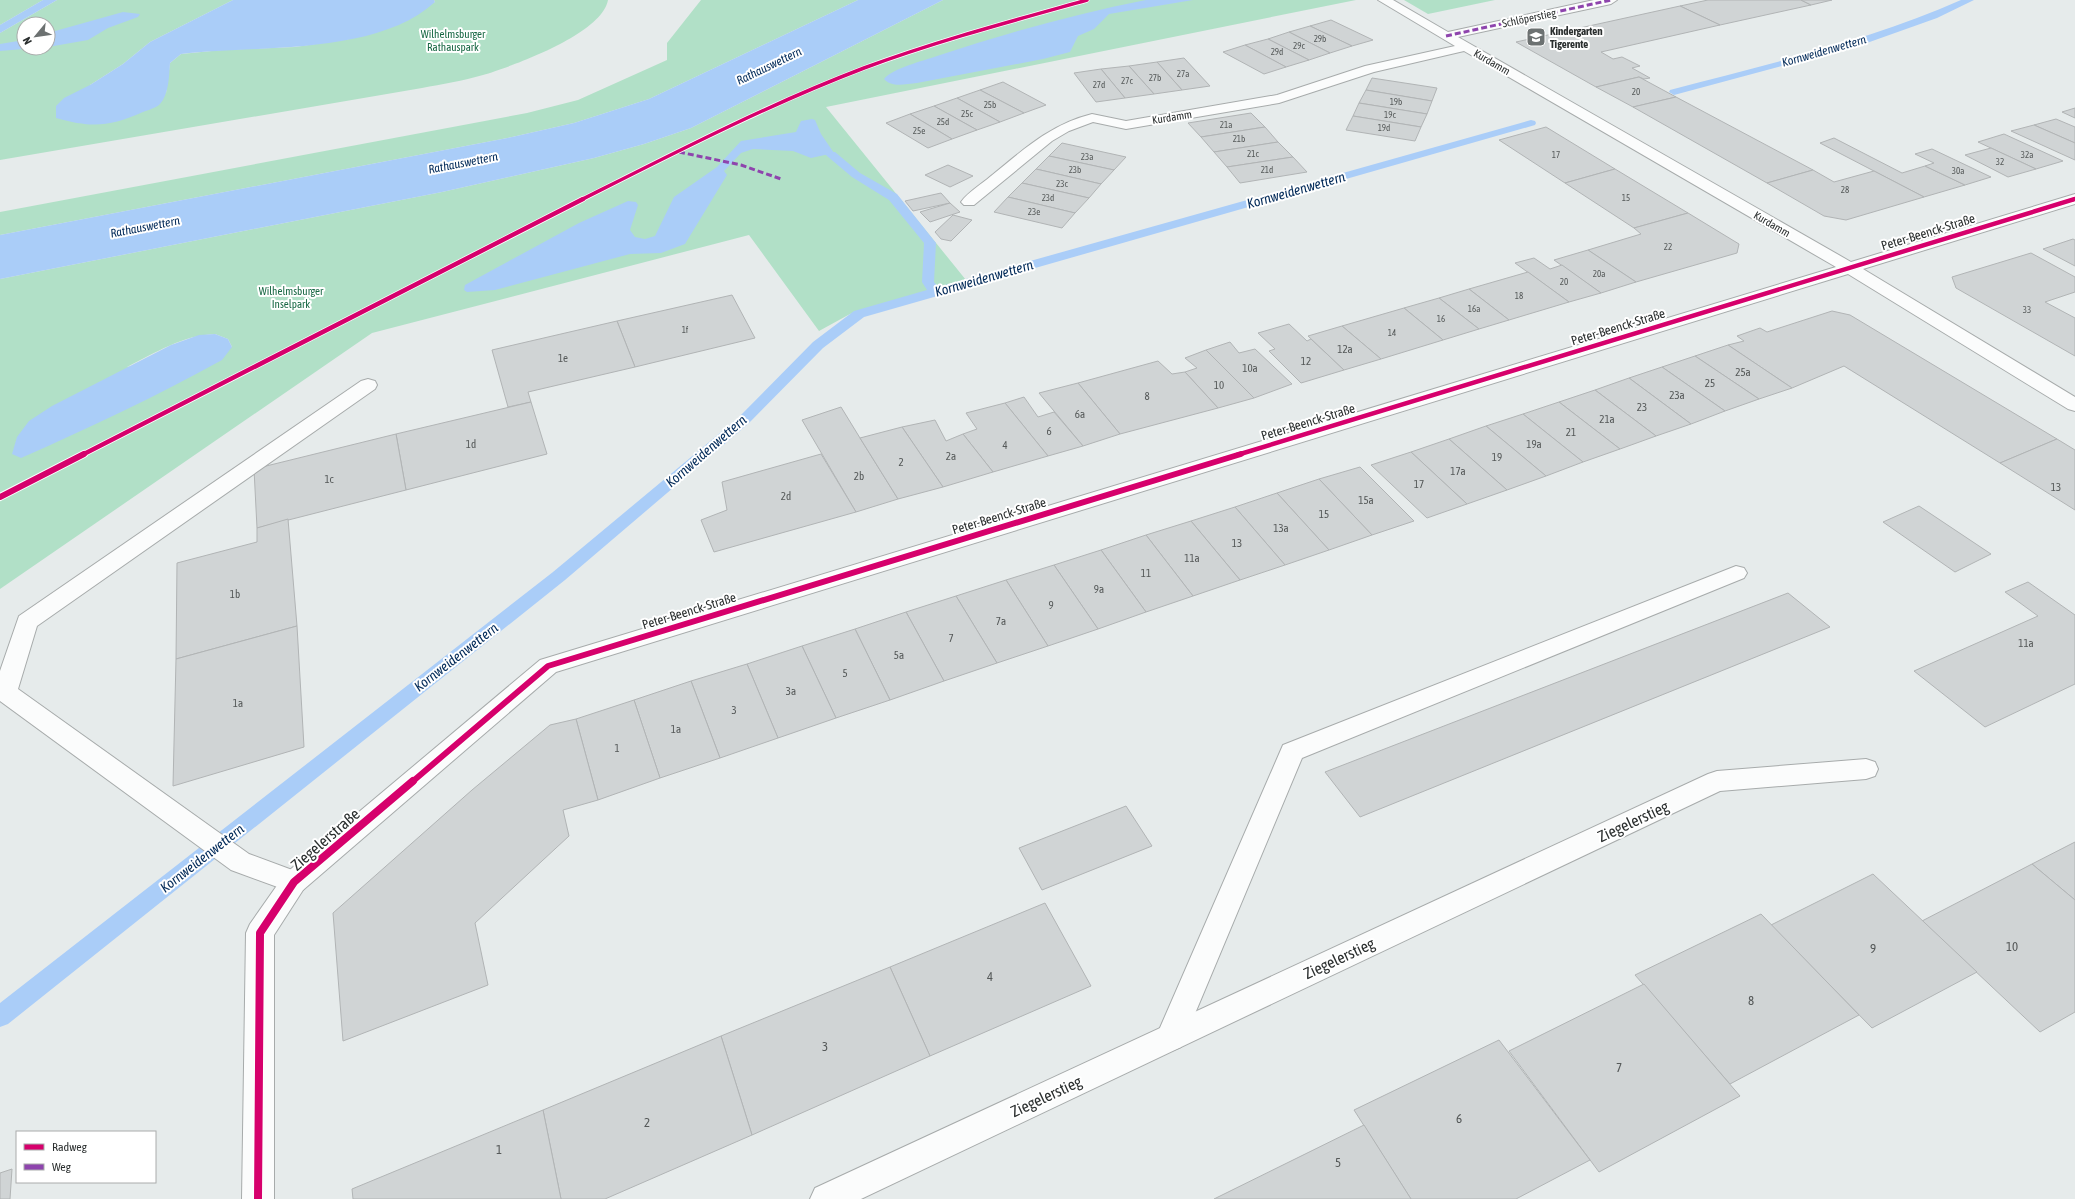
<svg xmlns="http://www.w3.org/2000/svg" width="2075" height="1199" font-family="'Asap Condensed',sans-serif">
  <rect width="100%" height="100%" fill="#e6ebeb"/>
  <g fill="#b1e0c7" fill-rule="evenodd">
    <polygon points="0,0 43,0 0,25"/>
    <path d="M57 0H233L150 42 123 64 90 85 166 93 170 63 181 54 222 50 295 47 349 39 435 2 434 0H608C602 34 513 66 483 75 463 81 442 84 422 88L0 160V33ZM24 24H48V48H24Z"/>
    <polygon points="701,0 858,0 649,99 574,123 512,137 0,235 0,212 527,113 578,100 667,60 667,43"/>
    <path d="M943 0H1356L826 107 966 280 850 314 819 331 749 235 372 333 0 589V279L442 192 594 158 644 144 691 128ZM215 334 228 339 232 347 127 367C155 353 183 335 215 334Z"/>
    <polygon points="1404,0 1495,0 1428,14"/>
  </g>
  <g fill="#aacdf8">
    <polygon points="43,0 57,0 0,33 0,25"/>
    <path d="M233 0H434L435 2C376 56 256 45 181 54L170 63C169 76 169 94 160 104 156 108 148 110 143 112 109 127 92 128 56 118V106L64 98 90 85 123 64 150 42Z"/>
    <polygon points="858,0 943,0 691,128 644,144 594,158 442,192 0,279 0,235 512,137 574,123 649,99"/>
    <path d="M1146 0H1193L1109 14 1094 29 1078 36 1070 52 1043 59 917 83C905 84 892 88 884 79 893 68 923 61 937 56 1006 33 1075 14 1146 0Z"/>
    <polygon points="123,12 140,14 138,17 108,28 88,40 48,47 48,33"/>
    <polygon points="24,40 24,48 35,48 0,51 0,44"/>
    <polygon points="812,119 815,120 821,134 834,153 811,158 793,151 753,149 741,153 724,171 727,175 685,244 661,253 630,254 495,290 467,292 464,290 465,285 579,223 628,201 636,202 638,205 630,230 635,237 645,239 655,236 674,197 717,167 741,141 796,132 801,121"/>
    <path d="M215 334 228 339 232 347 222 360C157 396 89 428 21 458L12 454 17 437 29 421 52 406 171 345 199 335Z"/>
  </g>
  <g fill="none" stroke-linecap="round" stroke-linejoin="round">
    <g fill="#aacdf8" fill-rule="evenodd">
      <path d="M1961 0H1974L1937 18 1864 44 1674 95 1669 92 1670 90C1769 64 1868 41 1961 0Z"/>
      <polygon points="1531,120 1535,121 1536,123 1535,125 864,317 823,348 748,424 565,580 8,1024 0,1027 0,1003 553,572 738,418 813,342 854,311 927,290 922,282 924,243 889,200 852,177 827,156 825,154 827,152 835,152 860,173 897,194 936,243 934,282 938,287"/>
    </g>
  </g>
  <g fill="#d0d4d5" stroke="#b1b4b5">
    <polygon points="1708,0 1801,0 1811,5 1720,25 1680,6"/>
    <polygon points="1801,0 1832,0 1811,5"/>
    <polygon points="1680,6 1720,25 1601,52 1613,59 1622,57 1640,66 1632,68 1650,78 1644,79 1639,77 1596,87 1516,42"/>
    <polygon points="1331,20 1373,40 1352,46 1310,26"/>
    <polygon points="1310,26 1352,46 1330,53 1289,32"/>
    <polygon points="1289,32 1330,53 1309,60 1268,39"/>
    <polygon points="1268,39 1309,60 1286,67 1245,45"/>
    <polygon points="1245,45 1286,67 1264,74 1223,52"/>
    <polygon points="1184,58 1210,86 1182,90 1157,62"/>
    <polygon points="1157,62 1182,90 1154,94 1129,66"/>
    <polygon points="1129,66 1154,94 1125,98 1101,69"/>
    <polygon points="1101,69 1125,98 1096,102 1074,73"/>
    <polygon points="1639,77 1676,97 1633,107 1596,87"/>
    <polygon points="1372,78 1437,88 1432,101 1366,90"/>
    <polygon points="1003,82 1046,105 1024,113 980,90"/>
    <polygon points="980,90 1024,113 1000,122 957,98"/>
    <polygon points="1366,90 1432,101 1427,114 1359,103"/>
    <polygon points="1676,97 1813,170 1767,183 1633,107"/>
    <polygon points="957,98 1000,122 977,130 934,106"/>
    <polygon points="1359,103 1427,114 1421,127 1353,116"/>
    <polygon points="934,106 977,130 952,139 910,114"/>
    <polygon points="2075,108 2075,118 2062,112"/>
    <polygon points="1251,113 1265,127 1201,137 1188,123"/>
    <polygon points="910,114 952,139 928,148 886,123"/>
    <polygon points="1353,116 1421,127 1415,141 1346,130"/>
    <polygon points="2056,119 2075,127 2075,143 2034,125"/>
    <polygon points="2034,125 2075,143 2075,160 2011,131"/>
    <polygon points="1265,127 1278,142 1214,152 1201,137"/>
    <polygon points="1546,127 1615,169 1565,183 1499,140"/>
    <polygon points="2004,134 2063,161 2036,169 1978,142"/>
    <polygon points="1834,138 1902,173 1925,166 1965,185 1924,197 1820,143"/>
    <polygon points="1278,142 1293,157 1227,167 1214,152"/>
    <polygon points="1062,143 1126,157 1114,170 1049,156"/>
    <polygon points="1991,148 2036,169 2008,177 1965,155"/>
    <polygon points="1932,149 1991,177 1965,185 1925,166 1934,163 1915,154"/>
    <polygon points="1049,156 1114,170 1101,184 1036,169"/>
    <polygon points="1293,157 1307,172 1240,183 1227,167"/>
    <polygon points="948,165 973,176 950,187 925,175"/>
    <polygon points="1036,169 1101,184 1089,198 1022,183"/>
    <polygon points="1615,169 1688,213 1634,228 1565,183"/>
    <polygon points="1813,170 1834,182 1874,171 1924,197 1846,220 1824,216 1767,183"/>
    <polygon points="1022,183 1089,198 1075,213 1008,197"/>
    <polygon points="941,193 950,203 913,211 905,201"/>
    <polygon points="1008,197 1075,213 1062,228 994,212"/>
    <polygon points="950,203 960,212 930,222 920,212"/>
    <polygon points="1688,213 1739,244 1737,253 1636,282 1588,250 1641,234 1634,228"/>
    <polygon points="953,215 972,220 951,241 941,239 935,232"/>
    <polygon points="2073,239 2075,240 2075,266 2043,249"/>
    <polygon points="1588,250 1636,282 1601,293 1554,260"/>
    <polygon points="2031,253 2075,277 2075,292 2045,302 2075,318 2075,356 1956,288 1952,277"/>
    <polygon points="1534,258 1550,269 1562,265 1601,293 1569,302 1515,263"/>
    <polygon points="1528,272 1569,302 1509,320 1469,289"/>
    <polygon points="1469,289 1509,320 1479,329 1439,298"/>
    <polygon points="732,295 755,338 635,367 617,321"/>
    <polygon points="1439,298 1479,329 1443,340 1404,308"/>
    <polygon points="1404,308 1443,340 1381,359 1342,326"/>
    <polygon points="1832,311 1850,315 2057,439 2000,463 1844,366 1792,388 1728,345 1744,341 1737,336 1760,328 1767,332"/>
    <polygon points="617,321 635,367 528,392 531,402 508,407 492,350"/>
    <polygon points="1289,324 1307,341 1311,339 1344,370 1301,383 1269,351 1275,349 1258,333"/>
    <polygon points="1342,326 1381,359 1344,370 1308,336"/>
    <polygon points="1230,342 1239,353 1255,349 1292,384 1254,398 1206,350"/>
    <polygon points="1728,345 1792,388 1759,399 1695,356"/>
    <polygon points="1206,350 1254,398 1218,408 1185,372 1197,368 1185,358"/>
    <polygon points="1695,356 1759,399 1725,411 1662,367"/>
    <polygon points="1158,361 1172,374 1185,372 1218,408 1120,434 1078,383"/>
    <polygon points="1662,367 1725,411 1691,424 1629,378"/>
    <polygon points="1629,378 1691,424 1656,436 1595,390"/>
    <polygon points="1078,383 1120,434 1083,446 1039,393"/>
    <polygon points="1595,390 1656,436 1620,449 1559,402"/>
    <polygon points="1024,397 1038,417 1054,412 1083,446 1048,456 1005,403"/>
    <polygon points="531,402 547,454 406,490 396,434"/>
    <polygon points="1559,402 1620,449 1583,462 1523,414"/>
    <polygon points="1005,403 1048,456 993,472 963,434 977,429 966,413"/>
    <polygon points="841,407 860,438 898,499 856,512 802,420"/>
    <polygon points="1523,414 1583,462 1546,476 1486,426"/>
    <polygon points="935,420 946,441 963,434 993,472 943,487 902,427"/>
    <polygon points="1486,426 1546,476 1507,490 1449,439"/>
    <polygon points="902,427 943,487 898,499 860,438"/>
    <polygon points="396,434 406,490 257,528 254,469"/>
    <polygon points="1449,439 1507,490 1467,504 1411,452"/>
    <polygon points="2057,439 2075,450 2075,510 2000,463"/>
    <polygon points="1411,452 1467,504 1427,518 1371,465"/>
    <polygon points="821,454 856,512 714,552 701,520 727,510 722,482"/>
    <polygon points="1360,467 1414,521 1372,535 1319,479"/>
    <polygon points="1319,479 1372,535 1329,550 1277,493"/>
    <polygon points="1277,493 1329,550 1285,565 1235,507"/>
    <polygon points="1919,506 1991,554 1955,572 1883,522"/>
    <polygon points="1235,507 1285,565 1240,580 1191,521"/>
    <polygon points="288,519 297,626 176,659 177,563 257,542 257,528"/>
    <polygon points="1191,521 1240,580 1193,596 1146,535"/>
    <polygon points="1146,535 1193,596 1146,612 1101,550"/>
    <polygon points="1101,550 1146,612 1098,629 1054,565"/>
    <polygon points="1054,565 1098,629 1048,646 1006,580"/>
    <polygon points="1006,580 1048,646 997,663 956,596"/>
    <polygon points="2028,582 2075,615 2075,684 1985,727 1914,671 2038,616 2005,592"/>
    <polygon points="1788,593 1830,627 1360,817 1325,772"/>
    <polygon points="956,596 997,663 944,681 906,612"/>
    <polygon points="906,612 944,681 890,700 855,629"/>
    <polygon points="297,626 304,747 173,786 176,659"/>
    <polygon points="855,629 890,700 836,718 802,646"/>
    <polygon points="802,646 836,718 778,738 747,664"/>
    <polygon points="747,664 778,738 720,758 691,681"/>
    <polygon points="691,681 720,758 660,778 634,700"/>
    <polygon points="634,700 660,778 598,800 576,719"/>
    <polygon points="576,719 598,800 563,810 569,836 475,923 488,985 343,1041 333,913 472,790 550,725"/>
    <polygon points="1126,806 1152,846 1042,890 1019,848"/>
    <polygon points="2075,842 2075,900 2032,864"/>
    <polygon points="2032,864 2075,900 2075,1012 2040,1032 1922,921"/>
    <polygon points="1873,874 1977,972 1872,1028 1771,925"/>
    <polygon points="1045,903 1091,986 930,1056 890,967"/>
    <polygon points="1761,914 1859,1015 1730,1084 1635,975"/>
    <polygon points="890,967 930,1056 752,1135 721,1036"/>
    <polygon points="1644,984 1740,1096 1599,1172 1509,1051"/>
    <polygon points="721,1036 752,1135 605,1199 561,1199 543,1110"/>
    <polygon points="1499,1040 1590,1160 1516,1199 1411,1199 1354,1110"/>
    <polygon points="543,1110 561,1199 353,1199 352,1189"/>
    <polygon points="1364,1125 1411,1199 1214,1199"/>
    <polygon points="12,1169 10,1199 0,1199 0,1173"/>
  </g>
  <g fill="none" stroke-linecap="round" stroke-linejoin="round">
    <g stroke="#a7abab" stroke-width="2">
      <g id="service">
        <polygon points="368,379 375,381 377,385 375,389 37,626 18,689 249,854 303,874 307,882 303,890 294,893 231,870 0,701 0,671 19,616 361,381"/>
        <polygon points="1736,566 1744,568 1747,573 1744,578 1302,758 1181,1047 1171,1051 1161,1047 1156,1037 1283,745"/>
      </g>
    </g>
    <g stroke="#a7abab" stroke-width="2">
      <g id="minor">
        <path d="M1378 0H1393L1448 32 1594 0H1617L1611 4 1458 37 1851 262 2075 194V204L1863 269 2075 397V411L2068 409 1848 274 556 672 303 890 274 935V1199H242L246 933 250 924 285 874 540 660 1836 267 1464 51 1374 72 1279 103 1126 129 1093 122 1069 131 1052 141 974 205H964L961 202C968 192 982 184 991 176 1023 150 1051 124 1092 114L1126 121 1277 95 1365 66 1455 46Z"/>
        <polygon points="1866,759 1875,762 1878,769 1875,776 1866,779 1720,791 861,1199 810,1199 815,1188 1708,774 1717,771"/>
      </g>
    </g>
    <use href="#service" fill="#fbfcfc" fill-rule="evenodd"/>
    <use href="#minor" fill="#fbfcfc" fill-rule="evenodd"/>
    <g stroke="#8e44ad" stroke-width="3" stroke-dasharray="6 3" stroke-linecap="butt">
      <polyline points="1446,36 1611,0"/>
      <polyline points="679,152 741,165 781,179"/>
    </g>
    <g stroke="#fff" stroke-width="5">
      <g id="cycleway-far3">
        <path d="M581 200C674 153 767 105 864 68 937 41 1012 21 1087 0"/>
        <polyline points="2072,200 2075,199"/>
      </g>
    </g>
    <g stroke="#fff" stroke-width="6">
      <g id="cycleway-far2">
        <polyline points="82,455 583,199"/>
        <polyline points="1237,455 2075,199"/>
      </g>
    </g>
    <g stroke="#fff" stroke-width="8">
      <g id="cycleway-far1">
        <polyline points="0,497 84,454"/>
        <polyline points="412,782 548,666 1241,454"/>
      </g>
    </g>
    <g stroke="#fff" stroke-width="10">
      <polyline id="cycleway" points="258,1199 260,933 294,882 413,781"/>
    </g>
    <use href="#cycleway-far3" stroke="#d6006c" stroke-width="3.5"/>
    <use href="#cycleway-far2" stroke="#d6006c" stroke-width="4.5"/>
    <use href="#cycleway-far1" stroke="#d6006c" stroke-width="6"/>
    <use href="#cycleway" stroke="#d6006c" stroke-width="8"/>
  </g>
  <defs>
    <g id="school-square" transform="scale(1)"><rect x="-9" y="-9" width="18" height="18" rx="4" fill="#6c7171" stroke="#fff"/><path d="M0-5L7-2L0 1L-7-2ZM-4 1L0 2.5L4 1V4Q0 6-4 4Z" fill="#fff"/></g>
  </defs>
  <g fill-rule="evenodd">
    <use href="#school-square" x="1536" y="37"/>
  </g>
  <g text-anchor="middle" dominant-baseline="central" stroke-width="4" stroke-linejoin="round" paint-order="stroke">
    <g font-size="9" fill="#555959">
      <text x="1320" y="39">29b</text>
      <text x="1299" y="46">29c</text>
      <text x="1277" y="52">29d</text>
      <text x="1183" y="74">27a</text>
      <text x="1155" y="78">27b</text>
      <text x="1127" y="81">27c</text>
      <text x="1099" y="85">27d</text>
      <text x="1636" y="92">20</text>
      <text x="1396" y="102">19b</text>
      <text x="990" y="105">25b</text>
      <text x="967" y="114">25c</text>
      <text x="1390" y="115">19c</text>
      <text x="943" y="122">25d</text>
      <text x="1226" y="125">21a</text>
      <text x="1384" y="128">19d</text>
      <text x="919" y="131">25e</text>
      <text x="1239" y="139">21b</text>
      <text x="1253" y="154">21c</text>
      <text x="1556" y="155">17</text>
      <text x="2027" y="155">32a</text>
      <text x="1087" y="157">23a</text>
      <text x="2000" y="162">32</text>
      <text x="1075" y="170">23b</text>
      <text x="1267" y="170">21d</text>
      <text x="1958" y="171">30a</text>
      <text x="1062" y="184">23c</text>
      <text x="1845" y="190">28</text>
      <text x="1048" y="198">23d</text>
      <text x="1626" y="198">15</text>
      <text x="1034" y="212">23e</text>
      <text x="1668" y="247">22</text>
      <text x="1599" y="274">20a</text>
      <text x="1564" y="282">20</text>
      <text x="1519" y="296">18</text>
      <text x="1474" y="309">16a</text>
      <text x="2027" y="310">33</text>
      <text x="1441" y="319">16</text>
      <text x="685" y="330">1f</text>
      <text x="1392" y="333">14</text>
    </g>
    <g font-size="11" fill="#2b2f2f" stroke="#fff">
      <text transform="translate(1529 18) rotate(-12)">Schlöperstieg</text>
      <text transform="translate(1492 62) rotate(30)">Kurdamm</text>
      <text transform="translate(1172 117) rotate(-9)">Kurdamm</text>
      <text transform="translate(1772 224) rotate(30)">Kurdamm</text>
    </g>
    <g font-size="11" font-weight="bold" fill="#2b2f2f" stroke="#fff" text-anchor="start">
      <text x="1550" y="31">Kindergarten<tspan x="1550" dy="13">Tigerente</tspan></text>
    </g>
    <g font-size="11" fill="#176743" stroke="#fff">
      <text x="453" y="34">Wilhelmsburger<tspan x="453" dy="13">Rathauspark</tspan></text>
      <text x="291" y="291">Wilhelmsburger<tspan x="291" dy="13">Inselpark</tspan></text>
    </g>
    <g font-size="11" fill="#555959">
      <text x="1345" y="349">12a</text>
      <text x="563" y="358">1e</text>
      <text x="1306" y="361">12</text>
      <text x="1250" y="368">10a</text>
      <text x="1743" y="372">25a</text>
      <text x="1710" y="383">25</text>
      <text x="1219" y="385">10</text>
      <text x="1677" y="395">23a</text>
      <text x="1147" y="396">8</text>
      <text x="1642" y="407">23</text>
      <text x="1080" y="414">6a</text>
      <text x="1607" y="419">21a</text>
      <text x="1049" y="431">6</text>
      <text x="1571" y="432">21</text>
      <text x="471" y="444">1d</text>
      <text x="1534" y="444">19a</text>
      <text x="1005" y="445">4</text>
      <text x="951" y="456">2a</text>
      <text x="1497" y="457">19</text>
      <text x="901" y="462">2</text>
      <text x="1458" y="471">17a</text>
      <text x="859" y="476">2b</text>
      <text x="329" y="479">1c</text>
      <text x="1419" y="484">17</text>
      <text x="2056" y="487">13</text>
      <text x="786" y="496">2d</text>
      <text x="1366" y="500">15a</text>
      <text x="1324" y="514">15</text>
      <text x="1281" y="528">13a</text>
      <text x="1237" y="543">13</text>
      <text x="1192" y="558">11a</text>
      <text x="1146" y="573">11</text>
      <text x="1099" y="589">9a</text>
      <text x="235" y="594">1b</text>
      <text x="1051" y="605">9</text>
      <text x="1001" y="621">7a</text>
      <text x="951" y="638">7</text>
      <text x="2026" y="643">11a</text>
      <text x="899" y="655">5a</text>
      <text x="845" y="673">5</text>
      <text x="791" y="691">3a</text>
      <text x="238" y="703">1a</text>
      <text x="734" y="710">3</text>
      <text x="676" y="729">1a</text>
      <text x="617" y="748">1</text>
    </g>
    <g font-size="12" font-style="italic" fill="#012958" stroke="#fff">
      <text transform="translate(1824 51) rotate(-16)">Kornweidenwettern</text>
      <text transform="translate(769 66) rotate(-26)">Rathauswettern</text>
      <text transform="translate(463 163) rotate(-11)">Rathauswettern</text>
      <text transform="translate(145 227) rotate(-11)">Rathauswettern</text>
    </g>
    <g font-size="13" fill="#2b2f2f" stroke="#fff">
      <text transform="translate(1928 232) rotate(-17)">Peter-Beenck-Straße</text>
      <text transform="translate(1618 327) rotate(-17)">Peter-Beenck-Straße</text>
      <text transform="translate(1308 422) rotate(-17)">Peter-Beenck-Straße</text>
      <text transform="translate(999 516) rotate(-17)">Peter-Beenck-Straße</text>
      <text transform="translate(689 611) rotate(-17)">Peter-Beenck-Straße</text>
    </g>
    <g font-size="13" fill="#555959">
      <text x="2012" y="946">10</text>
      <text x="1873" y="948">9</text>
      <text x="990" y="976">4</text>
      <text x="1751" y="1000">8</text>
      <text x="825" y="1046">3</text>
      <text x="1619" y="1067">7</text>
      <text x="1459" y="1118">6</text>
      <text x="647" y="1122">2</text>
      <text x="499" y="1149">1</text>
      <text x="1338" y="1162">5</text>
    </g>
    <g font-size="14" font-style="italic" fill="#012958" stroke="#fff">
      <text transform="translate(1296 190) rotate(-16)">Kornweidenwettern</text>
      <text transform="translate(984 278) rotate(-16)">Kornweidenwettern</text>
      <text transform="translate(706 451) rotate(-41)">Kornweidenwettern</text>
      <text transform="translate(456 657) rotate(-38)">Kornweidenwettern</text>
      <text transform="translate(202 858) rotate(-38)">Kornweidenwettern</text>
    </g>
    <g font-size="16" fill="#2b2f2f" stroke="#fff">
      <text transform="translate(1633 821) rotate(-25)">Ziegelerstieg</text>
      <text transform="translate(325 839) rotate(-41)">Ziegelerstraße</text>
      <text transform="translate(1339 958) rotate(-25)">Ziegelerstieg</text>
      <text transform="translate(1046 1096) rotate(-25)">Ziegelerstieg</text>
    </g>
  </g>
  <rect x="16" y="1131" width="140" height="52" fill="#ffffff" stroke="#aaacac"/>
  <rect x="24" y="1144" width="20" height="6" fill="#d6006c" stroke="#aaacac"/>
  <text x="52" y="1151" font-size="12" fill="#2b2f2f">Radweg</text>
  <rect x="24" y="1164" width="20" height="6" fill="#8e44ad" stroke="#aaacac"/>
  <text x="52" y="1171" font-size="12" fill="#2b2f2f">Weg</text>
  <g transform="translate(36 36) rotate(241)"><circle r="19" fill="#ffffff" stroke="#aaacac"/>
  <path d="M0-3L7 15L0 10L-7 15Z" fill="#6c7171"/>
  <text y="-6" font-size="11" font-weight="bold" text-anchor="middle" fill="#2b2f2f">N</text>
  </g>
</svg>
